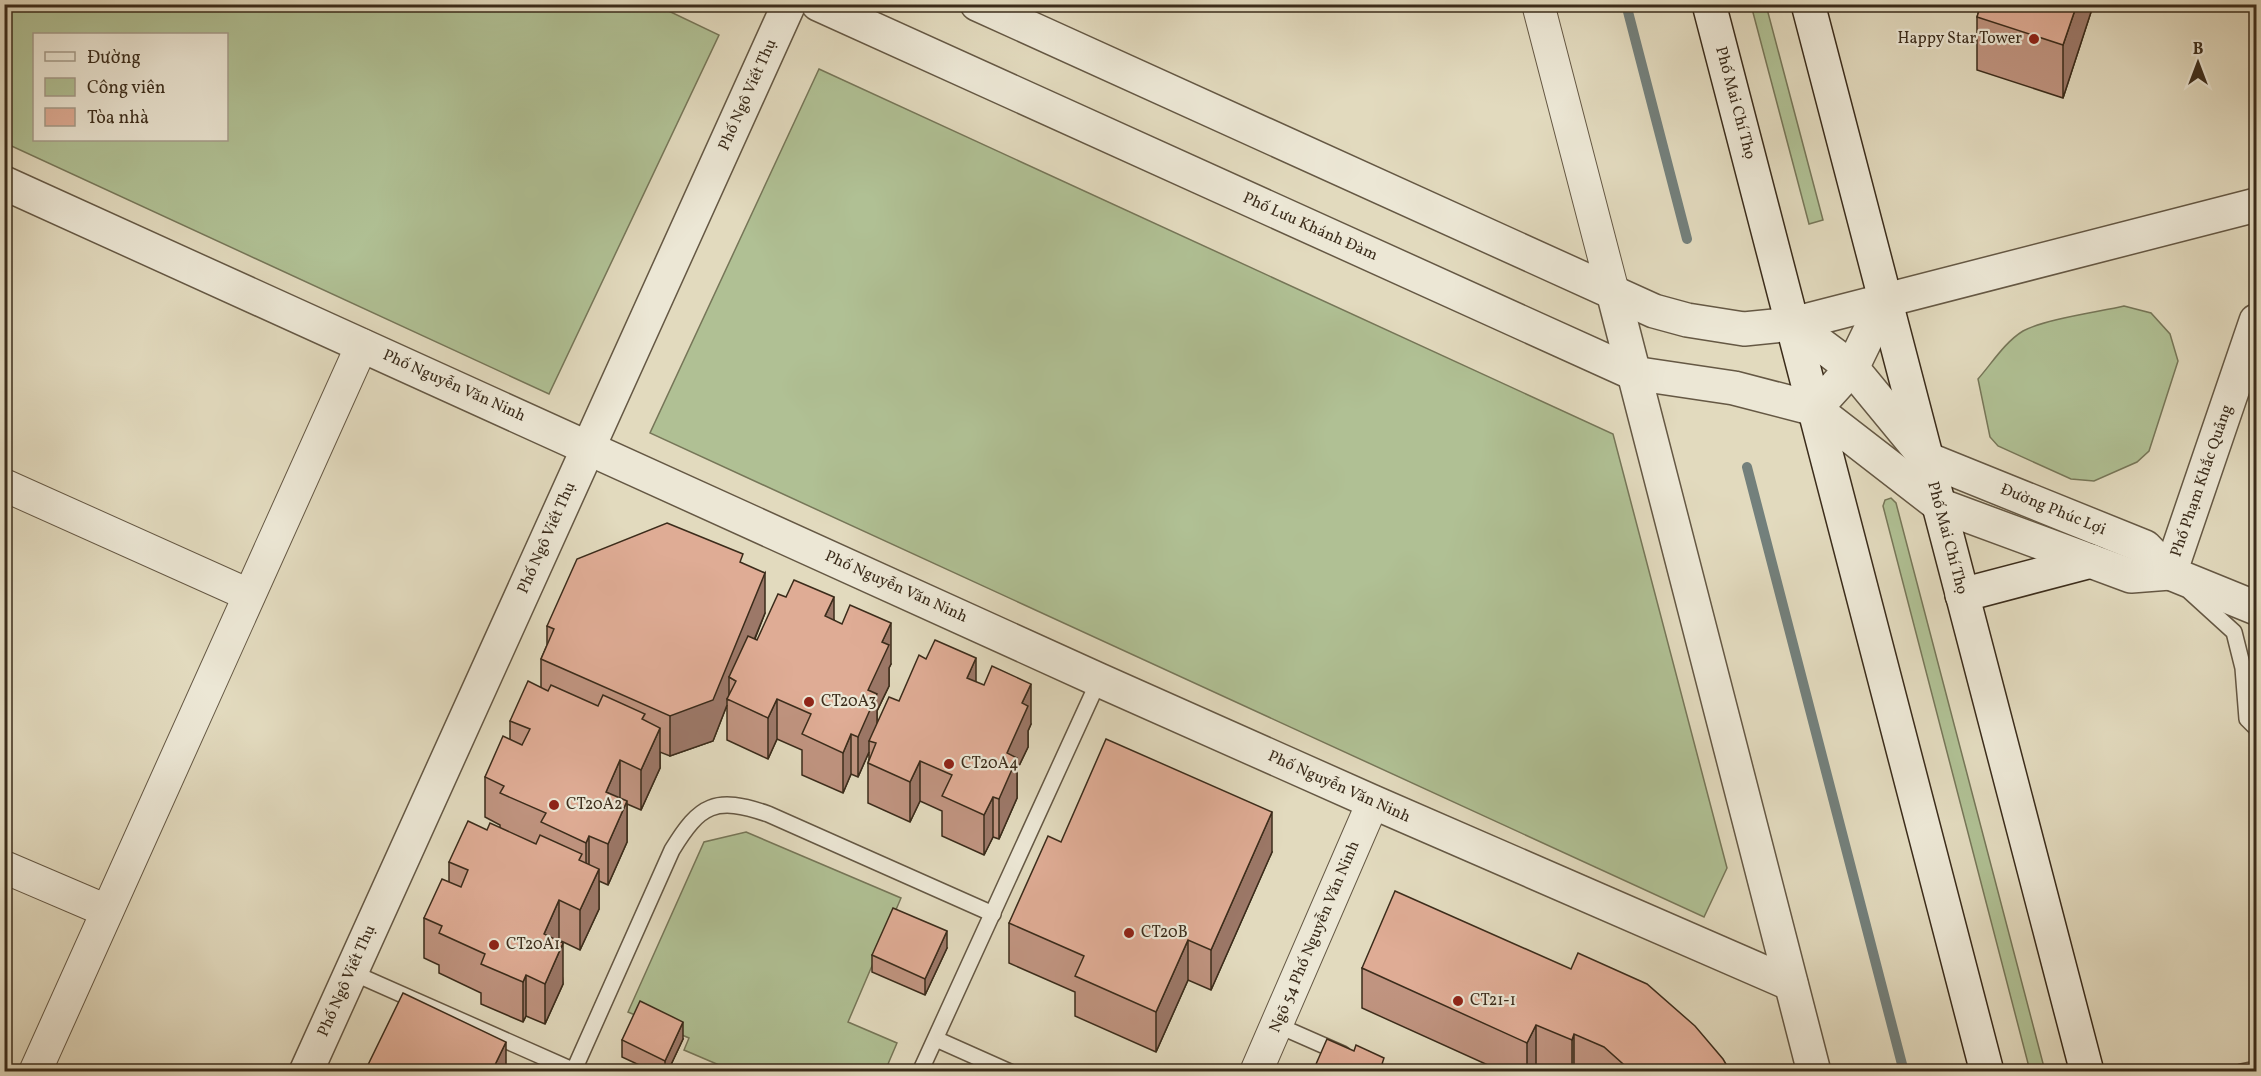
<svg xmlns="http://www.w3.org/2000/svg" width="2261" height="1076" font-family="Vollkorn,serif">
  <rect width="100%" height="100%" fill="#e2dabe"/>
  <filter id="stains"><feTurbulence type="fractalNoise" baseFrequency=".00333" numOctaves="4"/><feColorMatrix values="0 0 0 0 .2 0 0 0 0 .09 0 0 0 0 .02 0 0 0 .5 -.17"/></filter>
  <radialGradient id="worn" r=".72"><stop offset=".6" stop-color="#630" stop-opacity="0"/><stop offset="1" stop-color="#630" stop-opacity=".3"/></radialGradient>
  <g fill="#b0c094" stroke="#767658" stroke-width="1.5" fill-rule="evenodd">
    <path d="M654 4 719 35 549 394 5 143V5ZM226 34V140H34V34Z"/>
    <polygon points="1751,5 1766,5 1823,220 1809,224"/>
    <polygon points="819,69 1613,434 1727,868 1704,917 650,433"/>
    <path d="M2124 306 2151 313 2170 334 2178 361 2149 451 2137 462 2094 481 2071 479 1998 446 1990 437 1978 379C1992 363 2005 342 2023 331 2045 319 2098 312 2124 306Z"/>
    <polygon points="1891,498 1896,503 2045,1071 2030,1071 1883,506 1885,500"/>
    <polygon points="746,832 901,898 848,1022 897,1043 885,1071 733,1071 684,1050 689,1038 628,1012 704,842"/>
  </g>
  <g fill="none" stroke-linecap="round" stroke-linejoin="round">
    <g stroke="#73807c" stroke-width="10">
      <polyline points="1626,4 1687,239"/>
      <polyline points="1747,467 1904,1072"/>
    </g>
    <g stroke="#655844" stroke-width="18">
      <g id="service">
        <polyline points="2190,592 2234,632 2243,668 2247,719 2256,728"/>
        <polyline points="351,972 577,1072"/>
        <polyline points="1277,1025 1343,1054"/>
        <polyline points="936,1039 1010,1072"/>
        <path d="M574 1070 672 850C700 804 715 796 768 814L993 914"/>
        <polyline points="920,1072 1099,680"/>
        <polyline points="2241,1072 2256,1069"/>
      </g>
    </g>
    <g stroke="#655844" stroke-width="34">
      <g id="minor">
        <polyline points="1538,4 1613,292"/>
        <polyline points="4,485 249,595"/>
        <polyline points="4,867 107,911"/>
        <polyline points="35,1072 362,345"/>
        <polyline points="1256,1072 1373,802"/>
      </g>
    </g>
    <g stroke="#655844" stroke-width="36">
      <g id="tertiary">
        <polyline points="818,4 1633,373 1734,388 1815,409 1939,505 2131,576 2170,573"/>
        <polyline points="977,4 1654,311 1687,320 1744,329 1793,324 2256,205"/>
        <polyline points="4,183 1099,680 1373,802 1791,984"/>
        <polyline points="1613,292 1814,1072"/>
        <polyline points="1793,324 1852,368 1927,459 2145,547 2170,573 2256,608"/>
        <polyline points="1815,409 1852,368 1885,300"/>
        <polyline points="2170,573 2256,321"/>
        <polyline points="306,1072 789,4"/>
      </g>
    </g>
    <g stroke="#3b2c1b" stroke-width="36">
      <g id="secondary">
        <polyline points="1709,4 1987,1072"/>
        <polyline points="1808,4 2087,1072"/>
        <polyline points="1962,595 2091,561"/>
      </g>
    </g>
    <use href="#service" stroke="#ece7d5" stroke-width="15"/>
    <use href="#minor" stroke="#ece7d5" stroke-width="32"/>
    <use href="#tertiary" stroke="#ece7d5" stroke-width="33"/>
    <use href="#secondary" stroke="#ece7d5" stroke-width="33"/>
  </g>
  <g fill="#c09480" stroke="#3b2c1b" stroke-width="1.5">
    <polygon points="1981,4 2120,4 2092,9 2063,98 1977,70 1977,17"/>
    <polygon points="743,564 765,613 755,639 757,640 834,620 891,664 889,668 889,686 877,711 877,724 899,701 976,682 1031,724 1028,731 1028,747 1017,770 1017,798 999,839 993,837 984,855 942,836 942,811 920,801 910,822 868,803 868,763 869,759 869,752 858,777 851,774 843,793 802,775 802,750 777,739 768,759 727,740 727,705 713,741 670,756 660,752 660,768 641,810 627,804 627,842 608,885 599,881 599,909 580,950 559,940 559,941 563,984 545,1024 526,1016 523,1022 481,1004 481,993 439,973 439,965 424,958 424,918 449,882 449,862 487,830 500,828 500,825 485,817 485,777 510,740 510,721 541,687 541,659 547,645 547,626"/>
    <polygon points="1061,842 1272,852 1211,990 1188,980 1156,1052 1075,1016 1075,992 1009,963 1009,923"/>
    <polygon points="947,948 925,995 872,972 872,955"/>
    <polygon points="1362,968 1730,1071 1551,1071 1536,1065 1533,1071 1501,1071 1362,1008"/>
    <polygon points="683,1039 668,1071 652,1071 622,1057 622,1040"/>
  </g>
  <g fill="#9c7868" stroke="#3b2c1b" stroke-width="1.5">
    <polygon points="2077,4 2092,4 2092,9 2063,98 2063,45"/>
    <polygon points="765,573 765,613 736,684 736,681 729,677 729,700 727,699 727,705 713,741 670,756 670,716"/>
    <polygon points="834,597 834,638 825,616"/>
    <polygon points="891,623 891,664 889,668 889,686 877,711 877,735 869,741 869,752 858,777 858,737 868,690 882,642"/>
    <polygon points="976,658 976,698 967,678"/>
    <polygon points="1031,684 1031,724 1028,731 1028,747 1017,770 1017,798 999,839 999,799 1007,753 1022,703"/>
    <polygon points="777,699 777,739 768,759 768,718"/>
    <polygon points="660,728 660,768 641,810 641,770"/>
    <polygon points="851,734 851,774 843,793 843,753"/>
    <polygon points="620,760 620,801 606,792"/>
    <polygon points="920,761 920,801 910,822 910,782"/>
    <polygon points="993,797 993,837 984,855 984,815"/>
    <polygon points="627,801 627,842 608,885 608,844"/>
    <polygon points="1272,812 1272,852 1211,990 1211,950"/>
    <polygon points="589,836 589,876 586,883 586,843"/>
    <polygon points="599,869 599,909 580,950 580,910"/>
    <polygon points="559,900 559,940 544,975 544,934"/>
    <polygon points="947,931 947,948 925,995 925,979"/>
    <polygon points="1188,940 1188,980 1156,1052 1156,1012"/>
    <polygon points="563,943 563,984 545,1024 545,984"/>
    <polygon points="526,975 526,1016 523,1022 523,982"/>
    <polygon points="683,1022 683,1039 668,1071 665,1071 665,1061"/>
    <polygon points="1536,1025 1536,1065 1533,1071 1527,1071 1527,1043"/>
    <polygon points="1574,1034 1574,1071 1572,1071 1572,1040"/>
    <polygon points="506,1042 506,1071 492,1071"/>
  </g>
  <g fill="#dfac95" stroke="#3b2c1b" stroke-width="1.5">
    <polygon points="1981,4 2077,4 2063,45 1977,17"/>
    <polygon points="667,523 743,554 740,562 765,573 713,700 670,716 541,659 554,629 547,626 577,559"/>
    <polygon points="794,580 834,597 825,616 842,624 850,605 891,623 882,642 889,645 868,690 877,694 858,737 851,734 843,753 802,734 811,714 777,699 768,718 727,699 736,681 729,677 748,636 757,640 778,594 786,597"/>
    <polygon points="935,640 976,658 967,678 984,685 992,666 1031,684 1022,703 1028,706 1007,753 1017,758 999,799 993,797 984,815 942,796 952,775 920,761 910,782 868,763 876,743 869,741 889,697 899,701 919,655 926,659"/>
    <polygon points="528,681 548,691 551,685 598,706 603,695 645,714 642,719 660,728 641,770 620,760 606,792 627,801 608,844 589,836 586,843 541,822 546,813 500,793 504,786 485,777 503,736 522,745 530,729 510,721"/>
    <polygon points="1106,739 1272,812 1211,950 1188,940 1156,1012 1075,976 1084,956 1009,923 1048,836 1061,842"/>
    <polygon points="468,821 487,830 490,823 536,844 540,835 582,854 579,860 599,869 580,910 559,900 544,934 563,943 545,984 526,975 523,982 481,964 485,954 439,933 442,926 424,918 442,879 461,887 468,870 449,862"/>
    <polygon points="1395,891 1571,969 1578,953 1647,984 1695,1026 1723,1059 1730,1071 1631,1071 1604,1047 1574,1034 1572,1040 1536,1025 1527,1043 1362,968"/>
    <polygon points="893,908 947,931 925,979 872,955"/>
    <polygon points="403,993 506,1042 492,1071 365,1071"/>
    <polygon points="640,1001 683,1022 665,1061 622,1040"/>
    <polygon points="1327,1039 1354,1051 1356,1045 1384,1058 1382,1064 1399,1071 1313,1071"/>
    <polygon points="982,1068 990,1071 981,1071"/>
  </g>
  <g fill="#8f2418" stroke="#ece7d5" stroke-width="2">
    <circle cx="2034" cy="39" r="6"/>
    <circle cx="809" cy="702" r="6"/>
    <circle cx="949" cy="764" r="6"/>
    <circle cx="554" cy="805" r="6"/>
    <circle cx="1129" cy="933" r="6"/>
    <circle cx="494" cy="945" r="6"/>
    <circle cx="1458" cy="1001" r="6"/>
  </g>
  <g text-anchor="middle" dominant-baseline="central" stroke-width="4.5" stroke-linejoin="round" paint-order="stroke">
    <g font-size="16" fill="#3b2c1b" stroke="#ece7d5" text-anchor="start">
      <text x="2022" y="39" text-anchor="end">Happy Star Tower</text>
      <text x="821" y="702">CT20A3</text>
      <text x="961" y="764">CT20A4</text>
      <text x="566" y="805">CT20A2</text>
      <text x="1141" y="933">CT20B</text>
      <text x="506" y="945">CT20A1</text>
      <text x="1470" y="1001">CT21-1</text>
    </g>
    <g font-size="16" fill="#3b2c1b" stroke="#ece7d5">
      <text transform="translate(748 95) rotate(-66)">Phố Ngô Viết Thụ</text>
      <text transform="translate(1735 103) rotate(75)">Phố Mai Chí Thọ</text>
      <text transform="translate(1310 227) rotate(24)">Phố Lưu Khánh Đàm</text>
      <text transform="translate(454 386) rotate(24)">Phố Nguyễn Văn Ninh</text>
      <text transform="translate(2202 481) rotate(-71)">Phố Phạm Khắc Quảng</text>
      <text transform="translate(2053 510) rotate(22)">Đường Phúc Lợi</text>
      <text transform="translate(547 538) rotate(-66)">Phố Ngô Viết Thụ</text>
      <text transform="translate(1947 538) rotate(75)">Phố Mai Chí Thọ</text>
      <text transform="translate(896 587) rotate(24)">Phố Nguyễn Văn Ninh</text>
      <text transform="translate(1339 787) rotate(24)">Phố Nguyễn Văn Ninh</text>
      <text transform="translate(1315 937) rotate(-67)">Ngõ 54 Phố Nguyễn Văn Ninh</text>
      <text transform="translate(347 981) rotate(-66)">Phố Ngô Viết Thụ</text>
    </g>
  </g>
  <rect width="2261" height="1076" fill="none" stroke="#e2dabe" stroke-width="24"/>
  <rect x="6" y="6" width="2249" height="1064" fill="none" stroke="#3b2c1b" stroke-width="3"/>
  <rect x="12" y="12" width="2237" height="1052" fill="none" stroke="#3b2c1b" stroke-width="1.5"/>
  <rect x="33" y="33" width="195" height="108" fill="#ece7d5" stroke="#a59c8b" stroke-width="1.5"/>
  <rect x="45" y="52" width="30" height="9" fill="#ece7d5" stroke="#a59c8b" stroke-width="1.5"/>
  <text x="87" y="63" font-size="18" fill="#3b2c1b">Đường</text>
  <rect x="45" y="78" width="30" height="18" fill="#b0c094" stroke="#a59c8b" stroke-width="1.5"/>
  <text x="87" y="93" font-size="18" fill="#3b2c1b">Công viên</text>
  <rect x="45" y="108" width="30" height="18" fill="#dfac95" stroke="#a59c8b" stroke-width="1.5"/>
  <text x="87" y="123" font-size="18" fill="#3b2c1b">Tòa nhà</text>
  <g transform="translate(2198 63)" stroke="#ece7d5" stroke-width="4.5" paint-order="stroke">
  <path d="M0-4.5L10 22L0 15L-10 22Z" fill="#3b2c1b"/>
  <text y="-9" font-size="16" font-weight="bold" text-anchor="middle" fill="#3b2c1b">B</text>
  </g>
  <rect width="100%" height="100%" filter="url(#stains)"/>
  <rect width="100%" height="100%" fill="url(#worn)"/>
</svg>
